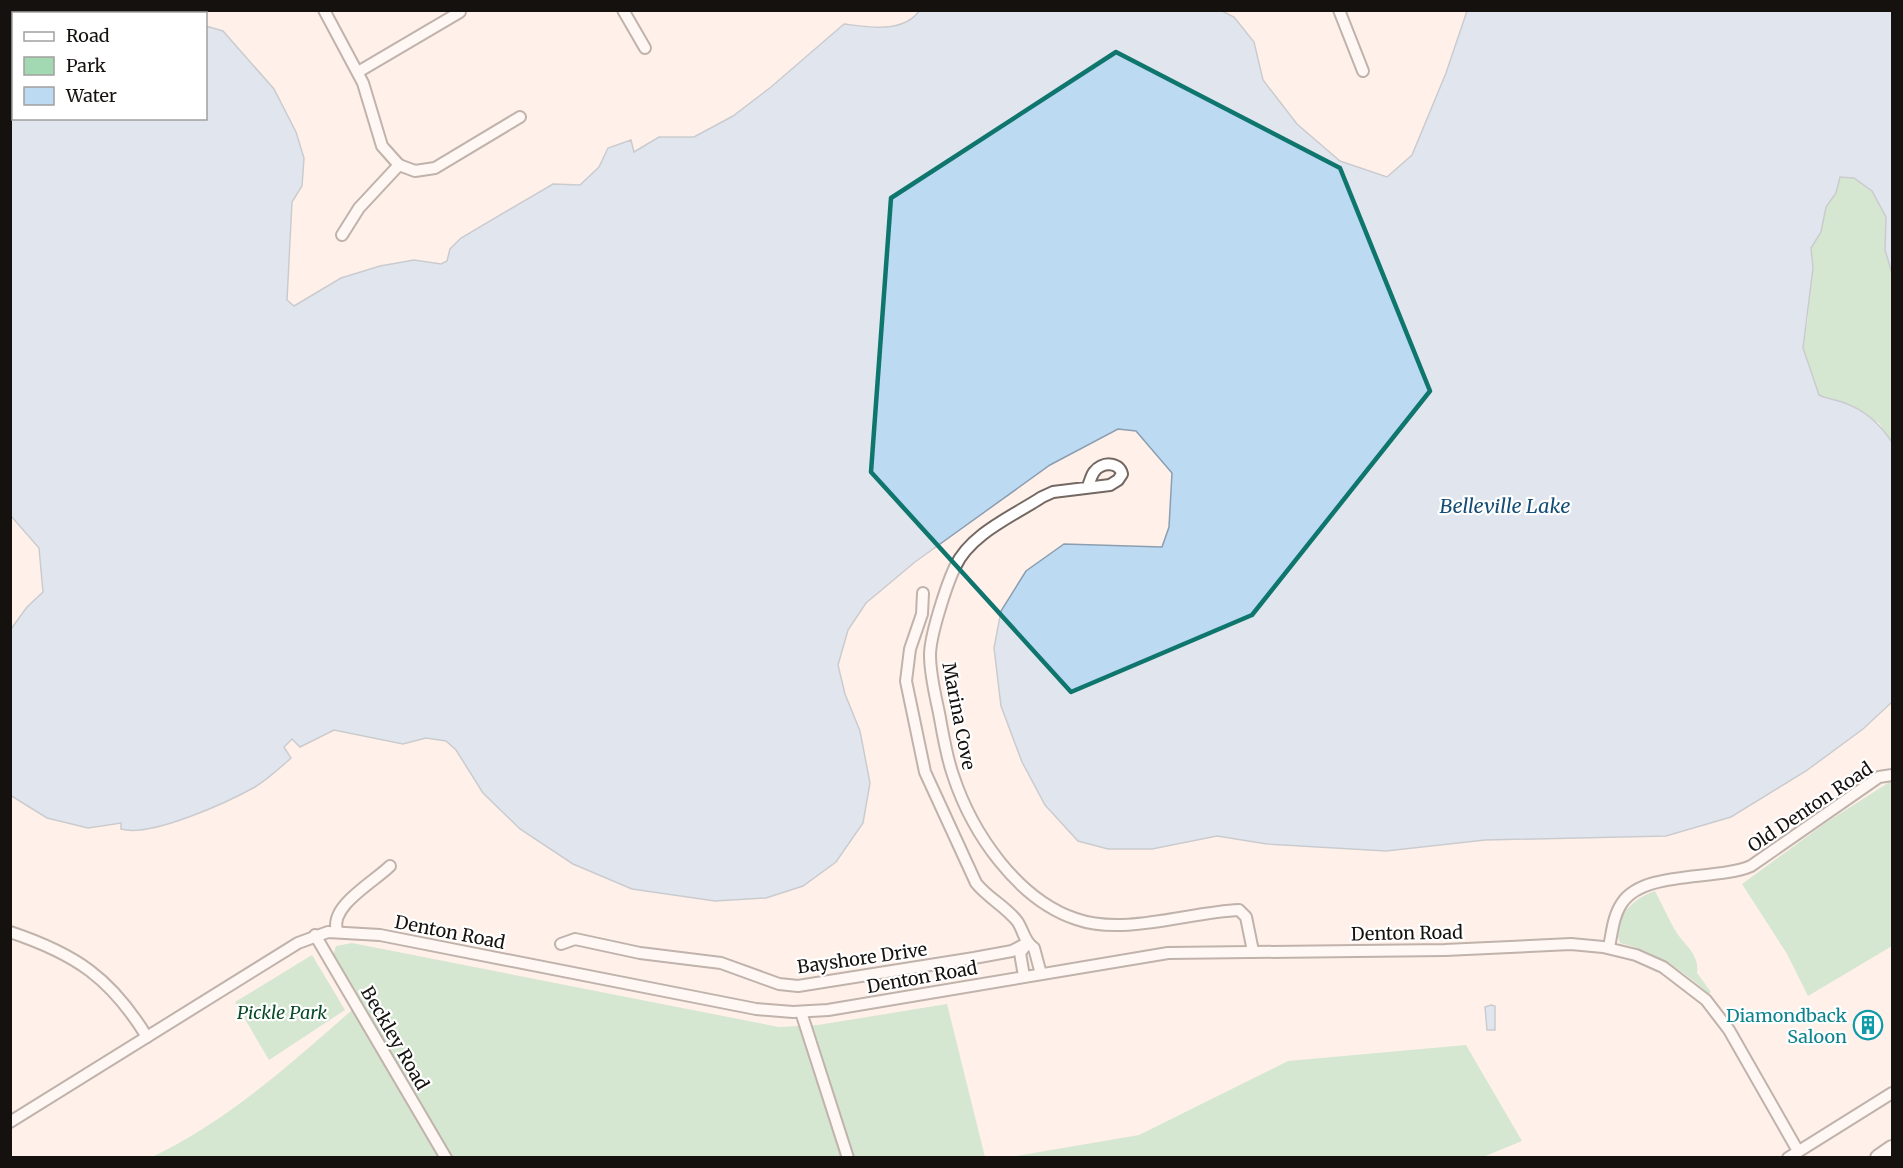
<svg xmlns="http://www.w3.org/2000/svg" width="1903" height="1168" font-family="Merriweather,serif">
  <rect width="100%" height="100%" fill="#fff1ea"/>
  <g fill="#a2d9b3">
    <polygon points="1840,176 1854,178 1872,191 1886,217 1885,250 1892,273 1892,442 1879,423 1840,401 1819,395 1803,348 1808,317 1811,248 1821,232 1826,207 1836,193"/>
    <polygon points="1891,781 1892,946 1808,996 1787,954 1742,884 1827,822"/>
    <path d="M1655 891C1662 904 1668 918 1675 930 1684 945 1700 954 1697 973L1711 992 1709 994C1684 971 1653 951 1620 943 1610 919 1635 897 1655 891Z"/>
    <path d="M352 943 779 1027 818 1025 947 1004 985 1157 150 1158C229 1121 295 1060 360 1003L333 955 336 946Z"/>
    <polygon points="312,955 345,1010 269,1060 235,1002"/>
    <polygon points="1466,1045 1522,1141 1483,1157 1010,1157 1139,1135 1288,1061"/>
  </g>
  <g fill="#bddaf3" stroke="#8b9eaf" stroke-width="1.5">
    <path d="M161 10 166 13 14 14V118H206V26L223 31 274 89 296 132 304 158 302 186 292 202 287 300 294 306 341 278 380 266 414 260 441 264 447 261 450 249 461 238 553 184 580 185 599 167 608 148 631 140 634 152 659 137H694L733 116 771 87 844 24C869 27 903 34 920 10L1222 11 1234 17 1254 42 1263 80 1297 124 1340 161 1387 177 1412 155 1446 73 1467 11H1892V273L1885 250 1886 217 1872 191 1854 178 1840 177 1836 193 1826 207 1821 232 1811 248 1813 268 1803 348 1819 395C1827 399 1834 399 1842 402 1865 410 1879 423 1892 442V702L1863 729 1806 771 1731 817 1666 836 1485 840 1386 851 1267 844 1217 836 1152 849H1108L1078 841 1045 805 1022 762 1001 706 994 648 1001 611 1026 571 1064 544 1162 547 1169 527 1172 473 1136 431 1118 429 1050 465 915 562 866 603 848 630 838 665 845 694 860 731 870 783 863 823 836 862 803 886 766 898 715 901 632 889 573 864 520 829 483 793 456 750 446 741 426 738 403 744 334 730 300 747 292 739 284 747 291 758C280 768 268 779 255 787 228 802 150 838 121 829V823L88 828 47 818 10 795 11 629 27 607 43 592 39 548 11 516V11Z"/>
    <polygon points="1491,1005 1495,1006 1495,1030 1487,1030 1485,1007"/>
  </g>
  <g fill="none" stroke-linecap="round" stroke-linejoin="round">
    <g stroke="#746862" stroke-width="14">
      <g id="minor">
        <polyline points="324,10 363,83 382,146 399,165"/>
        <polyline points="623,10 645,48"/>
        <polyline points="1339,10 1363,71"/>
        <polyline points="358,72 460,12"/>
        <polyline points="342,235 359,208 399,165 415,171 435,168 520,117"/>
        <path d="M1088 486C1090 482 1091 476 1094 472 1101 462 1119 461 1122 474L1118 480 1110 485 1053 492 1042 497C1013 516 970 534 955 567 946 586 930 636 930 655 930 674 935 694 939 713 943 734 946 755 953 775 972 833 1017 899 1076 919 1124 936 1189 912 1239 910L1246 917 1253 951"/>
        <path d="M923 593 922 614 910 649 906 681 925 772 976 883C988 898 1005 906 1017 921 1024 931 1024 942 1034 948L1041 974"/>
        <path d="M337 931C329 906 374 882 390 866"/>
        <path d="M10 932C76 954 111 978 147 1037"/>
        <polyline points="315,935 446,1158"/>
        <polyline points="561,944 575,939 640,953 721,963 779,984 798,986 974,958 1012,951 1027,943"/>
        <path d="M1609 947C1612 933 1613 916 1622 903 1644 870 1716 881 1751 866L1879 777 1892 775"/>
        <polyline points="1024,976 1020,953 1027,944"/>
        <polyline points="801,1012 848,1158"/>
        <polyline points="10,1122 298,943 328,932 380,935 756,1009 793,1012 828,1010 1168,953 1445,950 1571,944 1603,947 1636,955 1663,967 1706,1000 1729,1030 1798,1151"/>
        <polyline points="1788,1158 1892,1093"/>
      </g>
    </g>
    <g stroke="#746862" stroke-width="20">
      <polyline id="highway" points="1879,1158 1892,1149"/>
    </g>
    <use href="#minor" stroke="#fff" stroke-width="10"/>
    <use href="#highway" stroke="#fff" stroke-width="16"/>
  </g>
  <path d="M0 0H1903V1168H0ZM1116 52 1340 168 1430 391 1252 615 1071 692 871 472 891 198Z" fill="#fff1ea" fill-opacity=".55" fill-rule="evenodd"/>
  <path fill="none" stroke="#0f766e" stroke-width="4.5" stroke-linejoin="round" d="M1116 52 1340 168 1430 391 1252 615 1071 692 871 472 891 198Z"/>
  <defs>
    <g id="building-ring" transform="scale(1.5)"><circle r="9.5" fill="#fff" stroke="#0f9aa8" stroke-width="1.5"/><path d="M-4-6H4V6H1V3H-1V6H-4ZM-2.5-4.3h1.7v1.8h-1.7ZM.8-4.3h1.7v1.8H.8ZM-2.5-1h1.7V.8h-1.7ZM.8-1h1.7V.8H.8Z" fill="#0f9aa8"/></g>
  </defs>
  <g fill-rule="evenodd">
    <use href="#building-ring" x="1868" y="1025"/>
  </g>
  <g text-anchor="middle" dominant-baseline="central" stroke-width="4.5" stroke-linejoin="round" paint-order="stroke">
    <g font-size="18" fill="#15110f" stroke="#fff">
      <text transform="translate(959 716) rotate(79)">Marina Cove</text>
      <text transform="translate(1810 807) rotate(-34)">Old Denton Road</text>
      <text transform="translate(450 932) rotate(11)">Denton Road</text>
      <text transform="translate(1407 933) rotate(-1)">Denton Road</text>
      <text transform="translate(862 958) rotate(-8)">Bayshore Drive</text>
      <text transform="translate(922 977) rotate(-10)">Denton Road</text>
      <text transform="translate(395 1038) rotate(60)">Beckley Road</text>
    </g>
    <g font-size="18" font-style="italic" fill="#074b28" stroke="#fff">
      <text x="282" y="1012">Pickle Park</text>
    </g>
    <g font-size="18" fill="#0d838f" stroke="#fff" text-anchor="end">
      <text x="1847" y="1015">Diamondback<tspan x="1847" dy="21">Saloon</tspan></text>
    </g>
    <g font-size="20" font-style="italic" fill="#144d75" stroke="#fff">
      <text x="1505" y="505">Belleville Lake</text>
    </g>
  </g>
  <rect width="1903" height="1168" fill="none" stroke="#15110f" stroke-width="24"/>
  <rect x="12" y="12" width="195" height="108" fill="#ffffff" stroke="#a1a09f" stroke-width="1.5"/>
  <rect x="24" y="32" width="30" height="9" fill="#ffffff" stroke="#a1a09f" stroke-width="1.5"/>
  <text x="66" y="42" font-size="18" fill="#15110f">Road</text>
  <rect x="24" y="57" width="30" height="18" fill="#a2d9b3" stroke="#a1a09f" stroke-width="1.5"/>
  <text x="66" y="72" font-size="18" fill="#15110f">Park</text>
  <rect x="24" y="87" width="30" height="18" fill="#bddaf3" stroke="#a1a09f" stroke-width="1.5"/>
  <text x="66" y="102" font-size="18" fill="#15110f">Water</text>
</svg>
